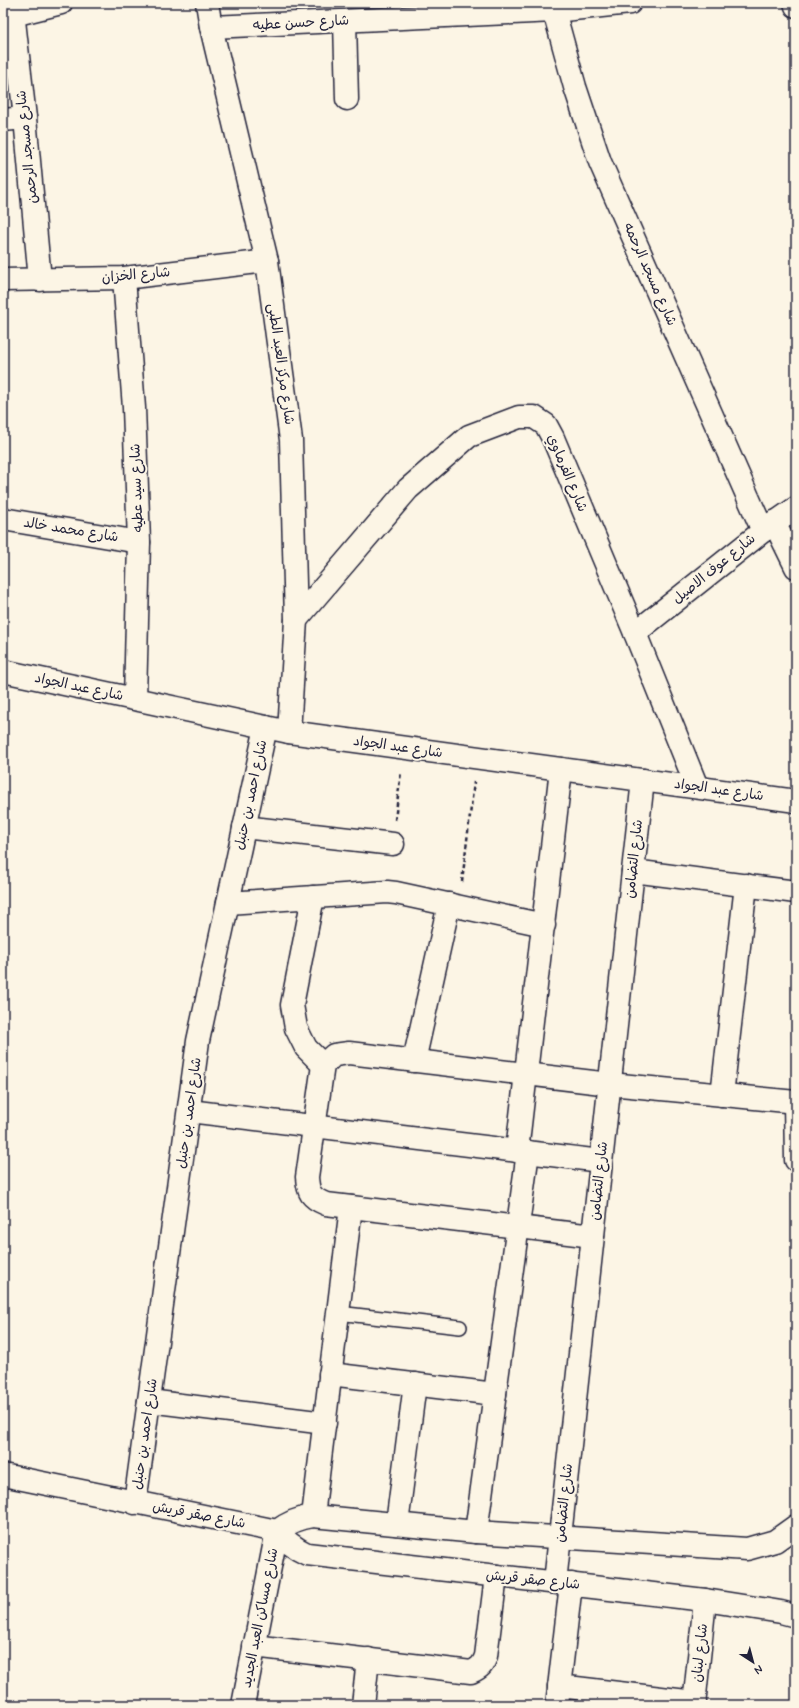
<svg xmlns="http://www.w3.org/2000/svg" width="799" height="1708" font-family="Mynerve,'Playpen Sans Arabic',sans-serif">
  <rect width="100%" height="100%" fill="#fcf5e5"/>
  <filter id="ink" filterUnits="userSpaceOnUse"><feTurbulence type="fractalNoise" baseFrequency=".025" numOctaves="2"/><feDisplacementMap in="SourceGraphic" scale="8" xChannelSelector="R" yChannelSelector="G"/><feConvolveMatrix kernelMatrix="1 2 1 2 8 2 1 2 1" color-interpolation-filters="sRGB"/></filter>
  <g filter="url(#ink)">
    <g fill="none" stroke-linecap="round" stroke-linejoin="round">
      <g stroke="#22223b" stroke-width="16">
        <polyline id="service" points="338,1313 460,1327"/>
      </g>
      <g stroke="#22223b" stroke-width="25">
        <g id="minor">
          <polyline points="12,3 25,118 40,280"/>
          <polyline points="207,3 211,27 267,261 291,440 296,620 289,732"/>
          <polyline points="795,3 796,6"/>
          <polyline points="554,11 575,87 600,162 763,531"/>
          <polyline points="13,15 61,3"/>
          <polyline points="345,21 347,99"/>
          <polyline points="211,27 554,11 630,3"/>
          <polyline points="3,120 25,118"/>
          <polyline points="124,278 134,408 139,542 135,699"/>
          <polyline points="3,280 124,278 267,261"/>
          <polyline points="3,519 139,542"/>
          <polyline points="774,522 796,567"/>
          <polyline points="296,620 408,489 469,436 519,417 534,417 546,425 553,438 635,633 697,787"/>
          <polyline points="635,633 763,531 796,508"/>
          <polyline points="3,671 289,732 796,801"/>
          <polyline points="244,827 393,844"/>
          <polyline points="633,871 796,892"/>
          <polyline points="313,897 292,1005 296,1028 306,1048 323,1065"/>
          <polyline points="228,903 387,892 396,893 544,925"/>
          <polyline points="414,1061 449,904"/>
          <polyline points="722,1095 746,885"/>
          <polyline points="795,1102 796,1160"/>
          <polyline points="189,1111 601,1161"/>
          <polyline points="517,1151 561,769"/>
          <path d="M593 1236 326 1204C311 1198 308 1193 307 1177L323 1065 334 1055 349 1053 610 1084 796 1102"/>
          <polyline points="330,1374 495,1394"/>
          <polyline points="149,1401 325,1423"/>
          <path d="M3 1475 277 1531C286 1542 294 1548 307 1554L705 1600 781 1612 796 1616"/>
          <polyline points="135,1503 198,1041 266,727"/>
          <polyline points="313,1516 351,1207"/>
          <polyline points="397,1524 415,1384"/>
          <path d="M277 1531C289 1522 299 1518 313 1516L476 1532 747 1549 775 1541 796 1526"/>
          <polyline points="476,1532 528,1152"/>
          <polyline points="555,1582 643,780"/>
          <path d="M254 1646 471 1672C480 1668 483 1665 486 1656L496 1576"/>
          <polyline points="559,1686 695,1702"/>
          <polyline points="243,1705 277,1531"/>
          <polyline points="363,1705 368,1659"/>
          <polyline points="557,1705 571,1584"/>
          <polyline points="694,1705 705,1600"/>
        </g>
      </g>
      <g stroke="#22223b" stroke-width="2.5" stroke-dasharray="4 3" stroke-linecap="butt">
        <polyline points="395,820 401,772"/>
        <polyline points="462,882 474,782"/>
      </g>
      <use href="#service" stroke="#fcf5e5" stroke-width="13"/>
      <use href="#minor" stroke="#fcf5e5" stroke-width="22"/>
    </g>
  </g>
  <g text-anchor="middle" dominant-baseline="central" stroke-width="4" stroke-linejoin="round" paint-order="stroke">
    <g font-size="14" fill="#22223b" stroke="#fcf5e5">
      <text transform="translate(301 23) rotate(-3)">شارع حسن عطيه</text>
      <text transform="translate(27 147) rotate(-96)">شارع مسجد الرحمن</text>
      <text transform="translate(650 274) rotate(66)">شارع مسجد الرحمه</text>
      <text transform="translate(136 275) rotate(-5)">شارع الخزان</text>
      <text transform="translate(281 364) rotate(82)">شارع مركز العبد الطبى</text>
      <text transform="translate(567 473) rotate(67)">شارع الفرماوي</text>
      <text transform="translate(137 488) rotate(-92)">شارع سيد عطيه</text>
      <text transform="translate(71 530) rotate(9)">شارع محمد خالد</text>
      <text transform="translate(714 569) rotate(-39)">شارع عوف الاصيل</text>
      <text transform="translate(79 687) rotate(12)">شارع عبد الجواد</text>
      <text transform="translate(398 747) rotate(8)">شارع عبد الجواد</text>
      <text transform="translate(719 790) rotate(8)">شارع عبد الجواد</text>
      <text transform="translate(251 795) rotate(-78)">شارع احمد بن حنبل</text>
      <text transform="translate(634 859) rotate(-84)">شارع التضامن</text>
      <text transform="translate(189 1113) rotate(-82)">شارع احمد بن حنبل</text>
      <text transform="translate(599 1181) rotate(-84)">شارع التضامن</text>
      <text transform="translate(145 1434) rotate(-82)">شارع احمد بن حنبل</text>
      <text transform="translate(564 1503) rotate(-84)">شارع التضامن</text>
      <text transform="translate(199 1515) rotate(11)">شارع صقر قريش</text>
      <text transform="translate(533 1580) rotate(6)">شارع صقر قريش</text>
      <text transform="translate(260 1618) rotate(-79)">شارع مساكن العبد الجديد</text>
      <text transform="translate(700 1653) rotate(-84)">شارع لبنان</text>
    </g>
  </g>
  <rect width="799" height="1708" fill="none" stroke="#fcf5e5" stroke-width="16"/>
  <rect x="8" y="8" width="783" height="1692" fill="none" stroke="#22223b" stroke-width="1.5" filter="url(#ink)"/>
  <g transform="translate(753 1662) rotate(144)" stroke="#fcf5e5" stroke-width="3" paint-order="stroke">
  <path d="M0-3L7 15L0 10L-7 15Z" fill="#22223b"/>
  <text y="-6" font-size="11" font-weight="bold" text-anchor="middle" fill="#22223b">N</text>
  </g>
</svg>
